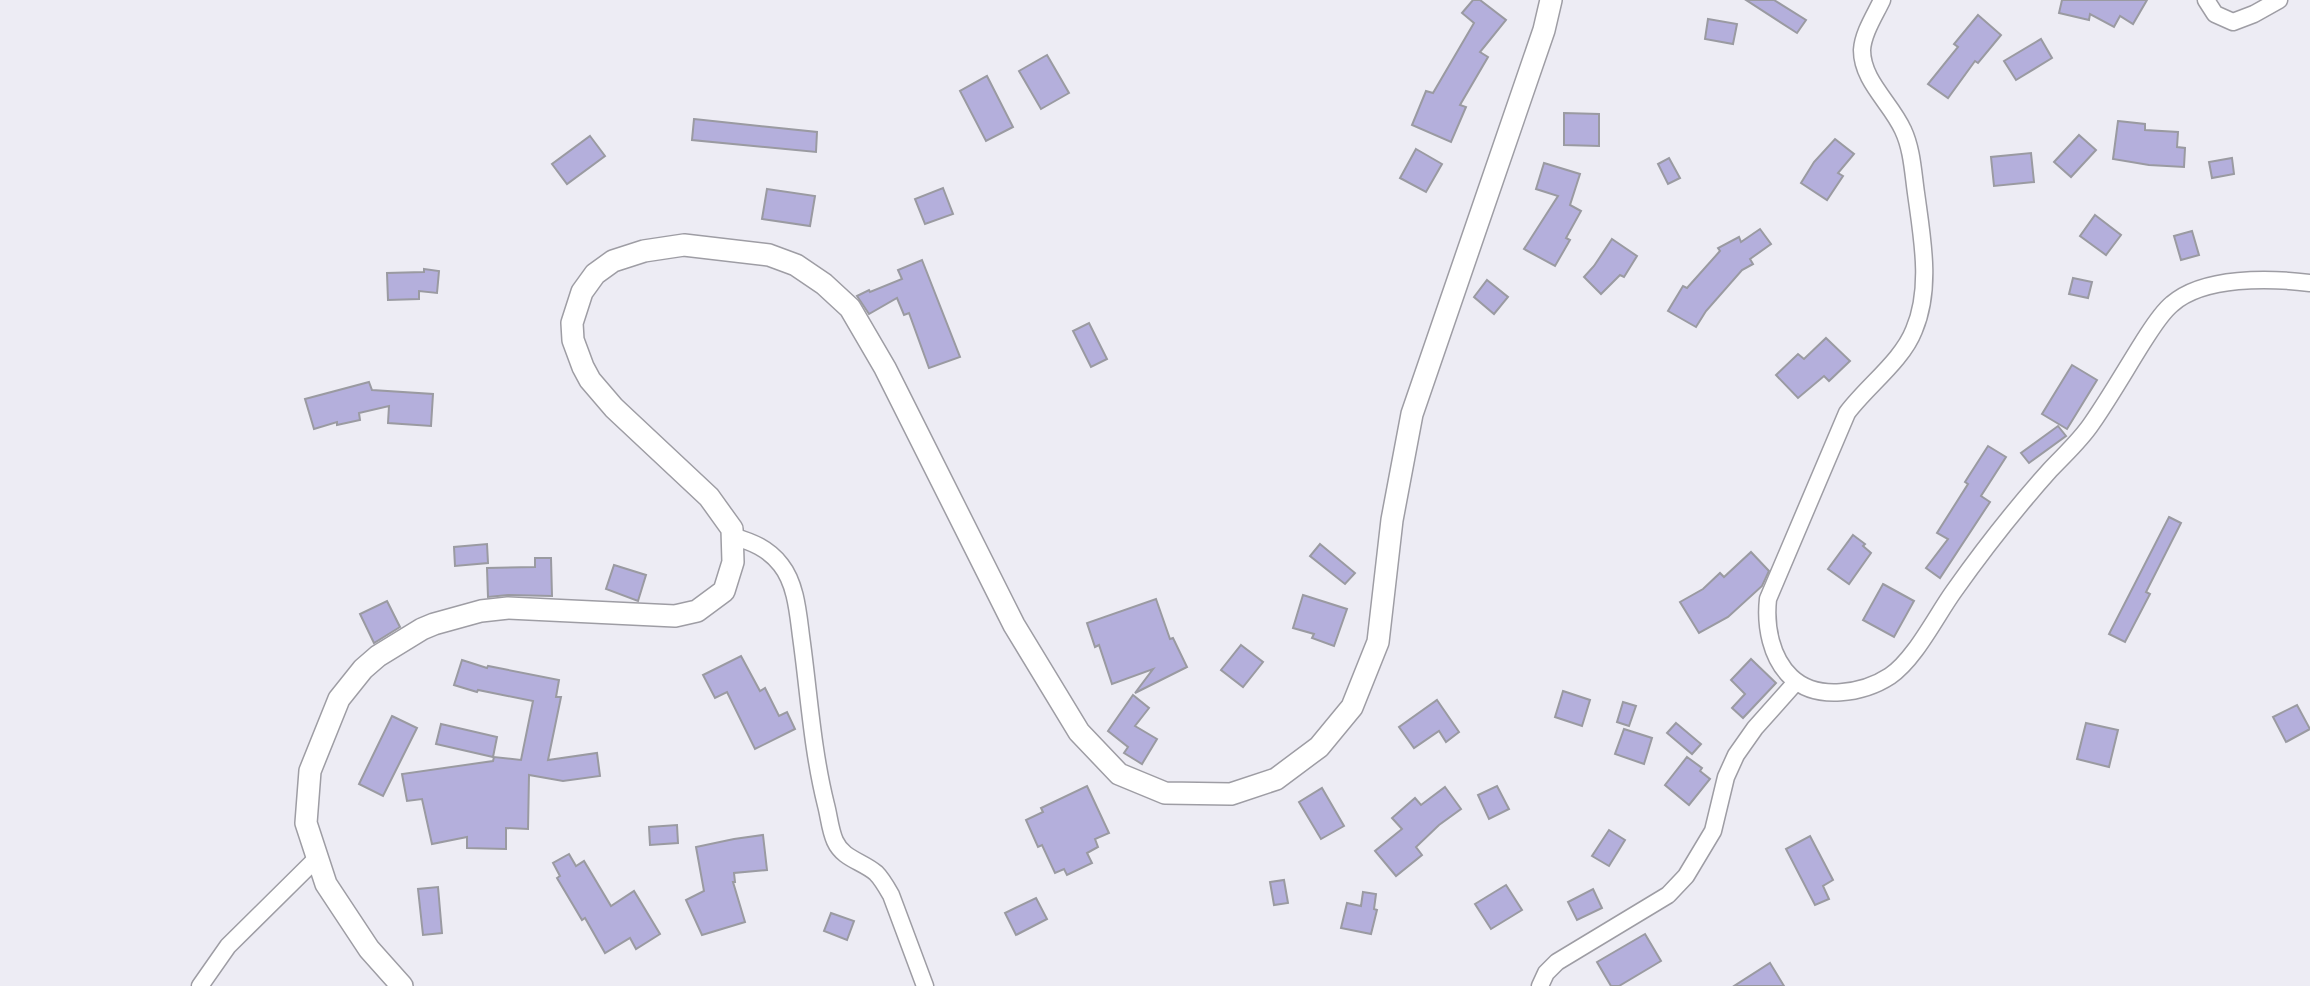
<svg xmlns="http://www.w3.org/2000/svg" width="2310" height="986" font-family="'Fira Sans',sans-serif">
  <rect width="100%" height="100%" fill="#edecf4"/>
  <g fill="#b4afdc" stroke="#9a9aa1" stroke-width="2">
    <polygon points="1473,0 1480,0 1506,20 1480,52 1488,57 1460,105 1466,107 1451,142 1412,125 1426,91 1433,93 1474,23 1462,13"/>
    <polygon points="1746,0 1774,0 1806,20 1797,33"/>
    <polygon points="2062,0 2147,0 2133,24 2120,16 2114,27 2090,14 2089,20 2059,13"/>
    <polygon points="1978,15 2001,35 1978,63 1975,61 1948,98 1928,84 1958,47 1954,44"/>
    <polygon points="1708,19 1737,24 1733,44 1705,39"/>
    <polygon points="2041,39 2052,58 2016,80 2004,61"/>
    <polygon points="1047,55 1069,93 1041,109 1019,71"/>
    <polygon points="987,76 1013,127 986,141 960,91"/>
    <polygon points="1564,113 1599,114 1599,146 1564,145"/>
    <polygon points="694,119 817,132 816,152 692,140"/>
    <polygon points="2118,121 2145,124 2145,130 2178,132 2177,147 2185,148 2184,167 2149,165 2113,159"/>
    <polygon points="2079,135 2096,150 2071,177 2054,162"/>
    <polygon points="590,136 605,156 567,184 552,164"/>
    <polygon points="1835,139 1854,154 1838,173 1843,176 1827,200 1801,183 1814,162"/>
    <polygon points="1416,149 1442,164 1426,192 1400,178"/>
    <polygon points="2031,153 2034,182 1994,186 1991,157"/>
    <polygon points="1669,158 1680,178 1668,184 1658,164"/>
    <polygon points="2232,158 2234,174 2212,178 2209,162"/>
    <polygon points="1544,163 1580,174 1570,205 1581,211 1566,238 1570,240 1555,266 1524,249 1558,196 1536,189"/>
    <polygon points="943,188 953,214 925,224 915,199"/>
    <polygon points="767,189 815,196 810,226 762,219"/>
    <polygon points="2095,215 2121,235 2106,255 2080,236"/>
    <polygon points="1760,229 1771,244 1750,259 1753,264 1742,270 1706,311 1696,327 1668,311 1683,286 1687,288 1720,251 1718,248 1739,237 1741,242"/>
    <polygon points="2192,231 2199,255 2181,260 2174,236"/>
    <polygon points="1612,239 1637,256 1624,277 1620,275 1601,294 1584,277 1594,266"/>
    <polygon points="922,260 960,357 929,368 909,313 904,315 897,298 869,314 857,296 869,290 870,292 902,279 898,270"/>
    <polygon points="424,269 439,271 437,293 419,291 419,299 388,300 387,273 424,272"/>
    <polygon points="2073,278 2092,282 2088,298 2069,294"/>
    <polygon points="1487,280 1508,297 1494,314 1474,297"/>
    <polygon points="1089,323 1107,359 1091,367 1073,331"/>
    <polygon points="1826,338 1850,361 1829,381 1824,376 1798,398 1776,375 1798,354 1804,359"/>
    <polygon points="2072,365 2097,380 2067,429 2042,414"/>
    <polygon points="369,382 372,390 433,394 431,426 388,423 389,406 359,413 360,420 337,425 337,422 314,429 305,399"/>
    <polygon points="2058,426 2066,436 2029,463 2021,453"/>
    <polygon points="1988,446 2006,457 1981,496 1990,502 1940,578 1926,568 1948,539 1937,533 1968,484 1965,482"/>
    <polygon points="2169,517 2181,523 2146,592 2150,594 2125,642 2109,634"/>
    <polygon points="1853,535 1865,544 1863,546 1871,553 1849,584 1828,569"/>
    <polygon points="487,544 488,563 455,566 454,547"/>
    <polygon points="1320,544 1355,573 1345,584 1310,556"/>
    <polygon points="1751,552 1769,571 1762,586 1728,617 1699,633 1680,602 1703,589 1720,573 1724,577"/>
    <polygon points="535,558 551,558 552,596 508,595 488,597 487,568 535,567"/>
    <polygon points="614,565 646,575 638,601 606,589"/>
    <polygon points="1883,584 1914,601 1894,637 1863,620"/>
    <polygon points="1303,595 1347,609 1334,646 1312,638 1314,634 1293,628"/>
    <polygon points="1156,599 1170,639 1173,638 1187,667 1135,693 1153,669 1112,684 1099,645 1095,647 1087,623"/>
    <polygon points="387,601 400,627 374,643 360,614"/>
    <polygon points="1241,645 1263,662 1243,687 1221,670"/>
    <polygon points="741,656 760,691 765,688 779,716 787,712 795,729 755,749 727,692 715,698 703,675"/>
    <polygon points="1751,659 1776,683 1743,718 1732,708 1745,694 1731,680"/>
    <polygon points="462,660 487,668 488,666 559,680 556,697 561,697 548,760 597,753 600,776 563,781 529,775 528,829 506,828 506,849 467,848 467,837 432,844 422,799 407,801 402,774 493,761 494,757 521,760 533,701 478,690 477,692 454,685"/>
    <polygon points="1563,691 1590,700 1582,726 1555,717"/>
    <polygon points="1133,695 1149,708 1135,726 1157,739 1142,764 1124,753 1128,747 1108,731"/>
    <polygon points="1437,700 1459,732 1446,742 1439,731 1414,748 1399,727"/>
    <polygon points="1623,702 1636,706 1629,726 1617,722"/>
    <polygon points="2297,705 2310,729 2286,742 2273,717"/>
    <polygon points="392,716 417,728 383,796 359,784"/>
    <polygon points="1676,723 1701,744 1692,754 1667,733"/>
    <polygon points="2086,723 2118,730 2109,767 2077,759"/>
    <polygon points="441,724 497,737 493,757 436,744"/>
    <polygon points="1624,729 1652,738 1644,764 1615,754"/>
    <polygon points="1687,757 1702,768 1700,771 1710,779 1689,805 1665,785"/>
    <polygon points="1087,786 1109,833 1095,839 1098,847 1087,853 1092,863 1067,875 1064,869 1055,873 1042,845 1038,847 1026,820 1043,812 1041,808"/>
    <polygon points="1497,786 1509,809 1489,819 1478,795"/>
    <polygon points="1445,787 1461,809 1439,825 1416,847 1422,855 1396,876 1375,851 1402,829 1392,818 1415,798 1421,805"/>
    <polygon points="1322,788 1344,826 1321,839 1299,802"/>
    <polygon points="677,825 678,843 650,845 649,827"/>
    <polygon points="1609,830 1625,840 1609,866 1592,856"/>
    <polygon points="763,835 767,870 734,873 735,882 733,882 745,922 702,935 686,900 704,891 696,847 734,839"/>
    <polygon points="1810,836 1833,880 1823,886 1829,899 1815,905 1786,849"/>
    <polygon points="569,854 576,866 584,861 611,906 634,891 660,934 636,949 630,938 605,953 585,918 582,920 557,878 560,876 553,863"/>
    <polygon points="1284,880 1288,903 1274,905 1270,882"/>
    <polygon points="1506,885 1522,910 1491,929 1475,904"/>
    <polygon points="438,887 442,933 423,935 418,889"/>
    <polygon points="1593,889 1602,908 1577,920 1568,902"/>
    <polygon points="1363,892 1376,894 1374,909 1377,910 1371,934 1341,928 1347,903 1361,906"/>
    <polygon points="1036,898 1047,919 1016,935 1005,913"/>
    <polygon points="831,913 854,921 847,940 824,931"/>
    <polygon points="1645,934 1661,961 1619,986 1611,986 1597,962"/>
    <polygon points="1770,963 1784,986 1734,986"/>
  </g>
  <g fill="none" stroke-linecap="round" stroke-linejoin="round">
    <g stroke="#9e9da4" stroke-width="19">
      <g id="street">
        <path d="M1882 0C1875 15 1863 33 1862 50 1862 81 1891 103 1903 130 1912 149 1913 172 1916 193 1922 237 1932 288 1914 330 1902 361 1867 386 1847 413L1768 599C1765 626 1771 658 1791 677 1817 702 1864 693 1890 676 1915 659 1936 616 1954 591 1983 550 2016 508 2050 470 2064 455 2080 441 2092 423 2110 397 2126 369 2143 342 2151 330 2160 314 2172 304 2204 276 2270 278 2310 283"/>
        <polyline points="2206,0 2215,14 2233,22 2254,14 2279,0"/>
        <path d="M732 536C752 542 768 548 781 565 796 584 798 613 801 636 809 693 812 749 826 805 829 816 830 830 835 841 843 859 862 861 876 873 882 879 887 888 891 895L925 986"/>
        <polyline points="200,986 228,946 317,858"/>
        <polyline points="1540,986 1546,973 1557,962 1668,895 1686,876 1713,831 1726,777 1736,755 1755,728 1796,682"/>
      </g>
    </g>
    <g stroke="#9e9da4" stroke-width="24">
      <polyline id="secondary" points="402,986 369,949 326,884 306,823 310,771 339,699 363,669 378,656 422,629 434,624 481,611 508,608 675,616 697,611 724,591 733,562 732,529 709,497 614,408 590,380 583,367 573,340 572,323 582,292 595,274 613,261 644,251 684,245 769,255 796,265 824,284 850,308 885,368 1014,625 1079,732 1119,774 1165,793 1231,794 1276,779 1319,747 1352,707 1378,642 1392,520 1412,414 1544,30 1551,0"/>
    </g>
    <use href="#street" stroke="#fff" stroke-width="16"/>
    <use href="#secondary" stroke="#fff" stroke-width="21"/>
  </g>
</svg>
